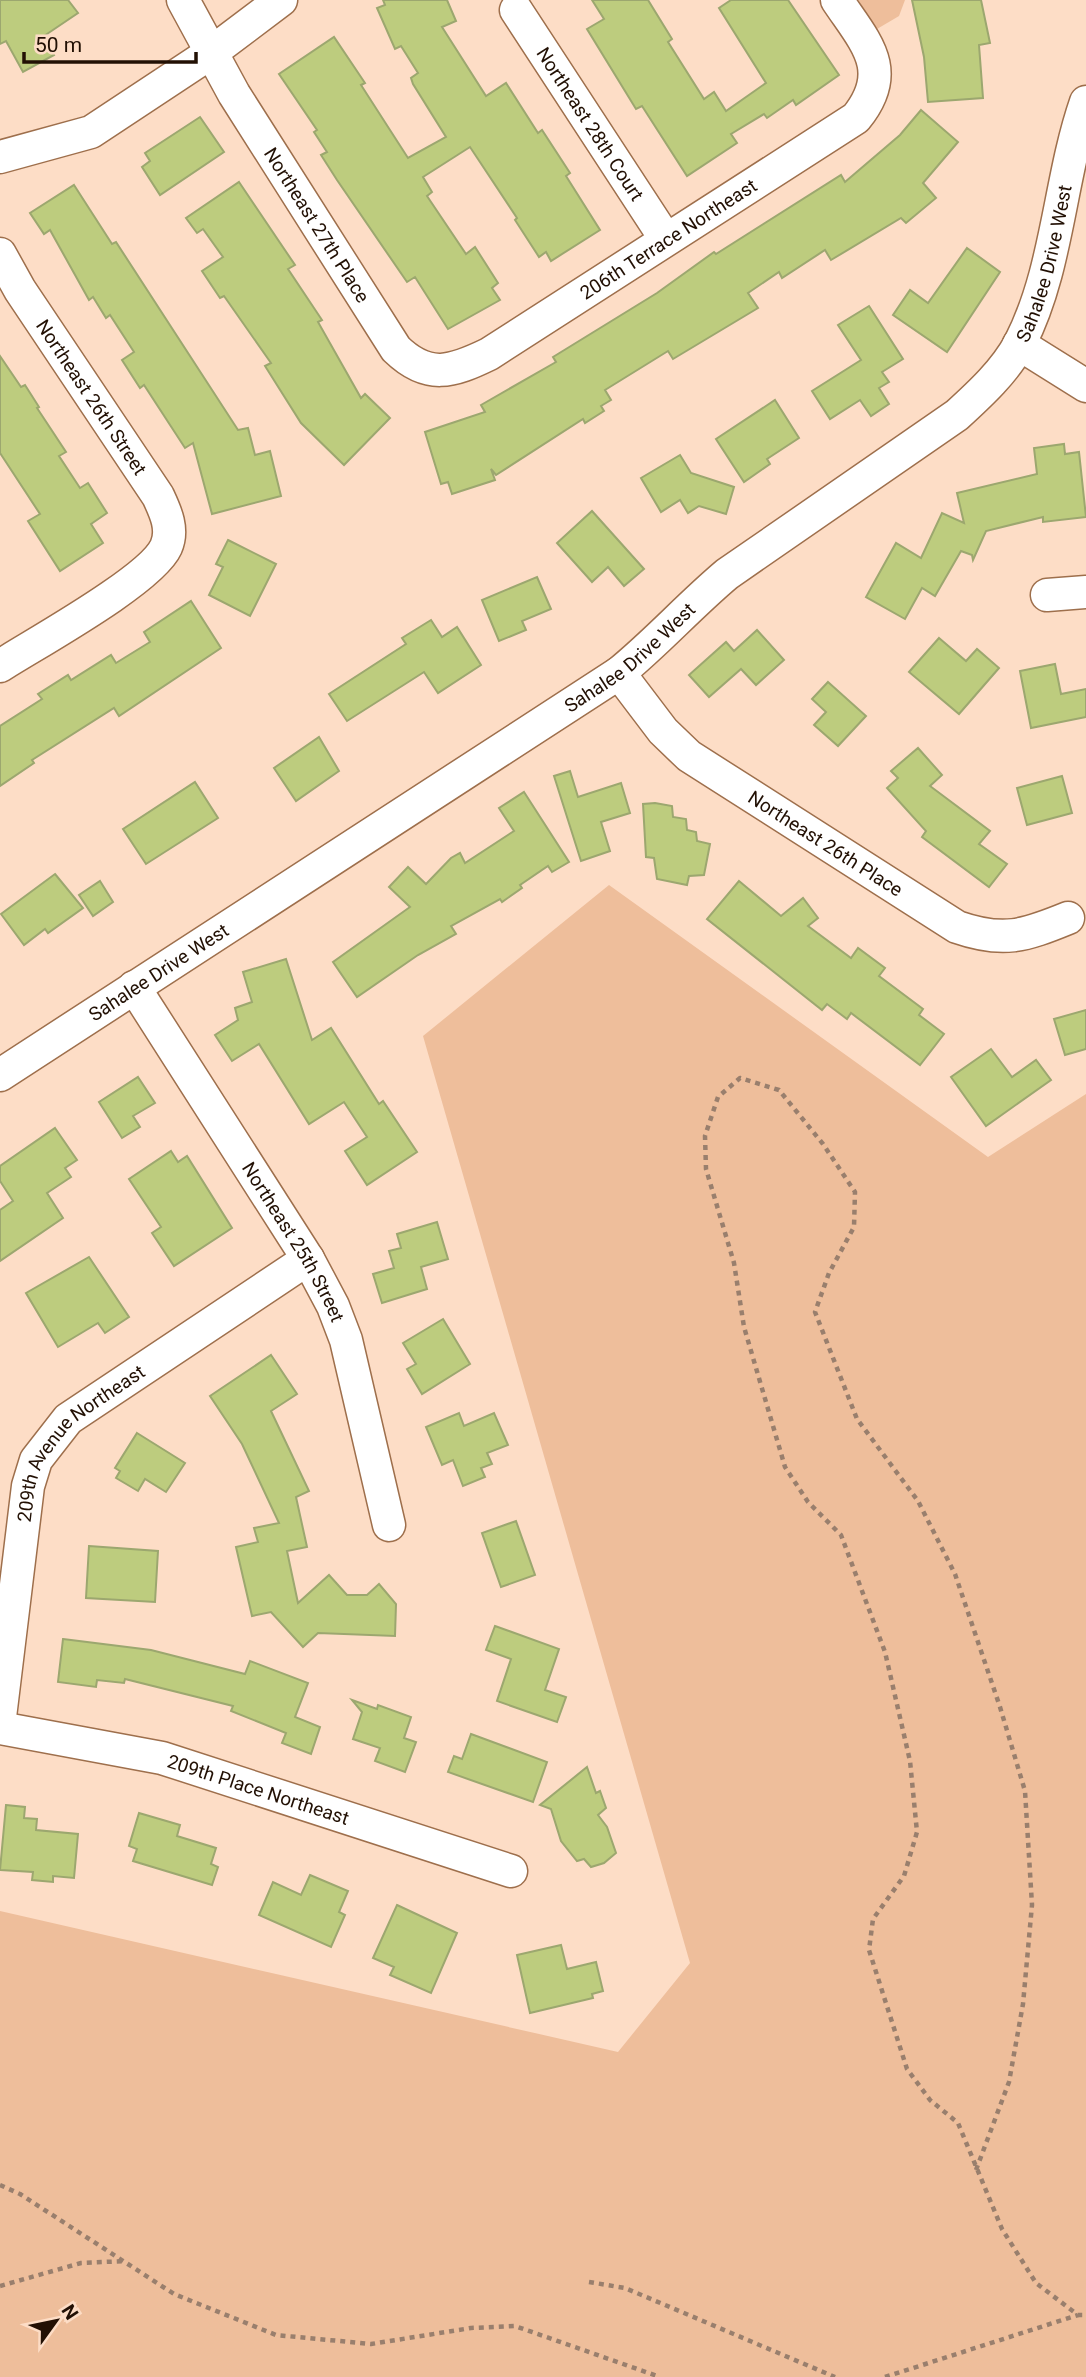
<svg xmlns="http://www.w3.org/2000/svg" width="1086" height="2377" font-family="Roboto,sans-serif">
  <rect width="100%" height="100%" fill="#fdddc6"/>
  <g fill="#eebe9b">
    <polygon points="858,0 905,0 899,16 877,29"/>
    <polygon points="609,885 988,1157 1086,1094 1086,2377 0,2377 0,1911 618,2052 690,1963 423,1036"/>
  </g>
  <g fill="#bdcc7e" stroke="#9ca76f" stroke-width="2">
    <polygon points="0,0 68,0 78,13 44,36 54,55 23,72 6,41 0,44"/>
    <polygon points="383,0 447,0 456,21 442,27 486,96 506,83 538,133 542,130 570,173 566,176 600,230 551,261 546,252 539,257 515,220 517,218 470,147 423,177 432,192 427,196 466,254 475,247 498,283 492,288 500,300 448,329 415,277 407,282 337,180 321,155 327,152 314,132 317,130 279,74 334,37 365,83 361,85 408,158 446,137 413,84 411,78 418,73 401,46 395,49 377,8 385,5"/>
    <polygon points="592,0 648,0 672,39 668,42 704,99 714,92 726,111 766,83 719,8 731,0 788,0 839,75 796,105 793,100 767,118 764,114 731,134 737,143 687,176 642,106 636,109 587,29 604,19"/>
    <polygon points="912,0 981,0 990,43 979,45 983,98 928,102 924,57"/>
    <polygon points="921,110 958,142 923,183 936,198 906,223 901,218 831,260 825,250 782,278 779,272 748,293 758,308 673,359 668,351 605,390 611,400 601,406 604,411 585,423 583,419 496,475 491,469 495,480 452,494 448,482 441,484 425,432 485,412 481,405 556,362 553,357 657,293 714,252 716,254 841,175 845,182 900,135"/>
    <polygon points="200,117 224,152 160,195 142,167 150,161 145,153"/>
    <polygon points="239,182 295,265 288,269 322,320 318,322 361,398 365,394 390,418 344,465 301,423 265,366 271,363 224,296 220,298 202,271 223,257 203,229 197,233 186,218"/>
    <polygon points="74,185 112,244 116,242 238,430 248,428 255,455 270,451 281,496 212,514 193,443 185,448 144,385 140,388 122,360 134,352 110,315 106,318 93,297 89,300 50,230 44,234 30,213"/>
    <polygon points="967,248 1000,272 947,352 893,315 910,290 928,303"/>
    <polygon points="869,306 903,359 882,372 889,382 879,388 889,404 871,416 860,400 830,419 812,391 861,360 838,325"/>
    <polygon points="0,356 21,387 25,385 39,407 37,408 66,452 59,456 80,488 88,483 107,513 91,524 103,543 60,571 28,521 40,514 0,453"/>
    <polygon points="775,400 799,438 767,459 770,464 744,482 716,439"/>
    <polygon points="1064,444 1065,454 1079,452 1086,517 1043,522 1043,517 986,531 973,560 972,555 961,551 935,596 922,588 905,619 866,597 896,543 921,558 942,513 964,523 957,493 1037,474 1034,448"/>
    <polygon points="680,455 691,473 734,487 726,514 699,506 688,513 680,500 661,512 641,478"/>
    <polygon points="592,511 644,569 624,586 608,567 592,582 557,543"/>
    <polygon points="228,540 276,564 250,616 209,595 223,567 216,564"/>
    <polygon points="537,577 551,609 522,621 526,630 499,641 482,600"/>
    <polygon points="191,601 221,648 119,716 114,708 32,760 34,763 0,786 0,726 42,699 38,694 68,675 71,680 111,655 116,663 150,642 144,632"/>
    <polygon points="431,620 442,637 457,627 481,665 438,693 424,672 347,721 329,694 406,644 402,638"/>
    <polygon points="757,630 784,660 756,685 741,669 709,697 689,675 726,642 734,651"/>
    <polygon points="939,638 966,661 977,649 999,668 959,714 909,672"/>
    <polygon points="1055,664 1061,694 1086,689 1086,717 1031,728 1020,671"/>
    <polygon points="828,682 866,716 838,746 814,725 826,712 812,699"/>
    <polygon points="319,737 339,771 296,801 274,768"/>
    <polygon points="918,748 942,775 930,786 990,831 979,844 1007,864 989,887 922,837 926,831 887,788 898,778 891,771"/>
    <polygon points="570,771 578,797 621,783 630,813 601,822 610,851 581,861 554,776"/>
    <polygon points="1062,776 1072,813 1027,825 1017,788"/>
    <polygon points="195,782 218,818 146,864 123,829"/>
    <polygon points="524,792 569,862 552,872 548,866 520,885 522,888 502,902 500,899 451,926 456,934 418,955 357,997 333,962 410,907 389,887 408,867 426,884 451,858 460,853 465,863 514,831 499,808"/>
    <polygon points="655,803 672,806 673,817 686,819 687,830 696,832 697,841 710,844 704,875 689,876 687,885 657,879 654,858 646,857 643,804"/>
    <polygon points="55,874 83,908 48,933 45,929 24,945 1,914"/>
    <polygon points="100,881 113,902 93,916 79,895"/>
    <polygon points="739,881 781,916 803,898 818,918 808,926 851,958 858,948 885,968 879,976 923,1009 919,1015 944,1034 920,1065 851,1013 847,1019 827,1004 822,1010 707,919"/>
    <polygon points="286,959 312,1040 331,1028 379,1104 383,1101 417,1152 367,1185 345,1151 367,1137 344,1102 309,1124 259,1044 232,1061 215,1035 238,1020 235,1008 252,1002 243,972"/>
    <polygon points="1086,1010 1086,1049 1065,1055 1054,1019"/>
    <polygon points="991,1049 1012,1077 1036,1060 1051,1080 986,1126 951,1077"/>
    <polygon points="138,1077 155,1103 133,1116 140,1127 122,1138 99,1102"/>
    <polygon points="55,1128 77,1160 65,1168 71,1177 47,1193 63,1218 0,1261 0,1210 13,1201 0,1181 0,1166"/>
    <polygon points="171,1151 178,1162 187,1156 232,1228 174,1266 152,1233 161,1227 129,1179"/>
    <polygon points="437,1222 448,1259 421,1267 427,1289 382,1303 373,1274 394,1268 389,1251 401,1248 397,1234"/>
    <polygon points="89,1257 129,1317 105,1333 98,1323 58,1347 26,1293"/>
    <polygon points="443,1319 470,1364 422,1394 407,1369 416,1364 403,1343"/>
    <polygon points="271,1355 297,1394 271,1411 309,1491 296,1497 307,1547 287,1551 298,1603 329,1575 347,1595 367,1595 379,1584 396,1604 395,1636 318,1633 303,1647 271,1612 252,1616 236,1547 258,1542 254,1528 279,1523 242,1444 210,1396"/>
    <polygon points="459,1413 464,1426 494,1413 508,1445 487,1453 492,1464 481,1468 485,1477 463,1486 453,1460 442,1465 426,1427"/>
    <polygon points="137,1433 185,1463 166,1492 145,1479 138,1491 116,1478 120,1471 115,1468"/>
    <polygon points="516,1521 535,1575 501,1587 482,1533"/>
    <polygon points="89,1546 158,1551 155,1602 86,1598"/>
    <polygon points="495,1626 559,1649 545,1690 566,1697 557,1722 497,1701 511,1659 486,1650"/>
    <polygon points="63,1639 151,1650 245,1674 250,1661 308,1683 295,1717 320,1727 311,1754 282,1743 286,1733 231,1711 233,1706 125,1679 124,1683 97,1680 96,1687 58,1682"/>
    <polygon points="352,1700 377,1709 378,1705 411,1717 404,1738 416,1742 405,1772 375,1761 380,1748 353,1739 362,1712"/>
    <polygon points="471,1734 547,1762 533,1802 448,1772 454,1756 462,1759"/>
    <polygon points="587,1767 596,1793 600,1791 606,1808 598,1815 607,1827 616,1853 604,1863 591,1867 584,1859 577,1861 561,1841 551,1809 540,1805"/>
    <polygon points="6,1805 25,1807 24,1818 37,1819 36,1830 78,1834 74,1878 53,1876 53,1882 32,1880 33,1872 0,1870"/>
    <polygon points="139,1813 180,1825 177,1836 216,1848 211,1864 218,1867 212,1885 133,1861 137,1849 129,1846"/>
    <polygon points="310,1875 348,1891 339,1912 345,1915 331,1947 259,1915 273,1882 301,1895"/>
    <polygon points="397,1905 457,1933 431,1993 390,1975 394,1967 373,1958"/>
    <polygon points="561,1945 567,1969 596,1962 603,1991 592,1994 593,1998 530,2013 517,1955"/>
  </g>
  <g fill="none" stroke-linecap="round" stroke-linejoin="round">
    <g stroke="#9e6f4c" stroke-width="35">
      <g id="minor">
        <path id="s1" d="M183 0 234 94 396 349C428 380 452 372 489 354L856 118C895 70 865 42 837 0"/>
        <path id="s2" d="M516 10 665 238"/>
        <polyline points="0,157 91,132 212,52 281,0"/>
        <path id="s3" d="M0 254 20 290 158 496C165 511 174 529 166 547 151 580 36 643 0 666"/>
        <polyline points="1019,344 1086,386"/>
        <polyline points="1047,595 1086,592"/>
        <path id="s4" d="M619 673 663 731 689 756 957 927C1003 943 1024 936 1068 918"/>
        <path id="s5" d="M134 987 308 1259 333 1306 346 1340 389 1525"/>
        <path id="s6" d="M0 1075 619 673C657 642 689 606 727 574L957 415C980 394 1005 371 1020 343 1058 269 1059 180 1086 102"/>
        <path id="s7" d="M0 1717 28 1486 36 1460 68 1419 308 1259"/>
        <path id="s8" d="M0 1728 162 1758 511 1871"/>
      </g>
    </g>
    <g stroke="#997f6d" stroke-width="4.5" stroke-dasharray="5 5" stroke-linecap="butt">
      <polyline points="976,2170 1009,2082 1023,2004 1032,1905 1025,1791 1000,1707 955,1574 918,1501 857,1419 815,1312 829,1273 854,1227 855,1192 823,1144 779,1090 740,1078 718,1097 705,1136 706,1169 734,1263 744,1327 785,1467 808,1502 841,1535 885,1652 910,1761 917,1832 904,1876 873,1919 869,1950 907,2069 930,2100 958,2123 1002,2229 1036,2283 1078,2315 1086,2315"/>
      <polyline points="0,2185 20,2194 174,2294 276,2335 371,2344 471,2328 515,2326 660,2377"/>
      <polyline points="589,2282 625,2288 835,2377"/>
      <polyline points="0,2286 81,2263 126,2261"/>
      <polyline points="885,2377 1078,2315"/>
    </g>
    <use href="#minor" stroke="#fff" stroke-width="32"/>
  </g>
  <g text-anchor="middle" dominant-baseline="central" stroke-width="5" stroke-linejoin="round" paint-order="stroke">
    <g font-size="19" fill="#221004" stroke="#fdddc6">
      <text stroke="none"><textPath href="#s2" startOffset="136">Northeast 28th Court</textPath></text>
      <text stroke="none"><textPath href="#s1" startOffset="262">Northeast 27th Place</textPath></text>
      <text stroke="none"><textPath href="#s1" startOffset="724">206th Terrace Northeast</textPath></text>
      <text stroke="none"><textPath href="#s6" startOffset="1344">Sahalee Drive West</textPath></text>
      <text stroke="none"><textPath href="#s3" startOffset="170">Northeast 26th Street</textPath></text>
      <text stroke="none"><textPath href="#s6" startOffset="756">Sahalee Drive West</textPath></text>
      <text stroke="none"><textPath href="#s4" startOffset="271">Northeast 26th Place</textPath></text>
      <text stroke="none"><textPath href="#s6" startOffset="189">Sahalee Drive West</textPath></text>
      <text stroke="none"><textPath href="#s5" startOffset="301">Northeast 25th Street</textPath></text>
      <text stroke="none"><textPath href="#s7" startOffset="299">209th Avenue Northeast</textPath></text>
      <text stroke="none"><textPath href="#s8" startOffset="266">209th Place Northeast</textPath></text>
    </g>
  </g>
  <g transform="translate(56 2321) rotate(57)" stroke="#fdddc6" stroke-width="5" paint-order="stroke">
  <path d="M0-5L12 26L0 18L-12 26Z" fill="#221004"/>
  <text y="-10" font-size="19" font-weight="bold" text-anchor="middle" fill="#221004">N</text>
  </g>
  <path d="M24 52v10h172v-10" fill="none" stroke="#221004" stroke-width="3.5"/>
  <text x="35" y="52" font-size="21" fill="#221004" stroke="#fdddc6" stroke-width="5" paint-order="stroke">50 m</text>
</svg>
